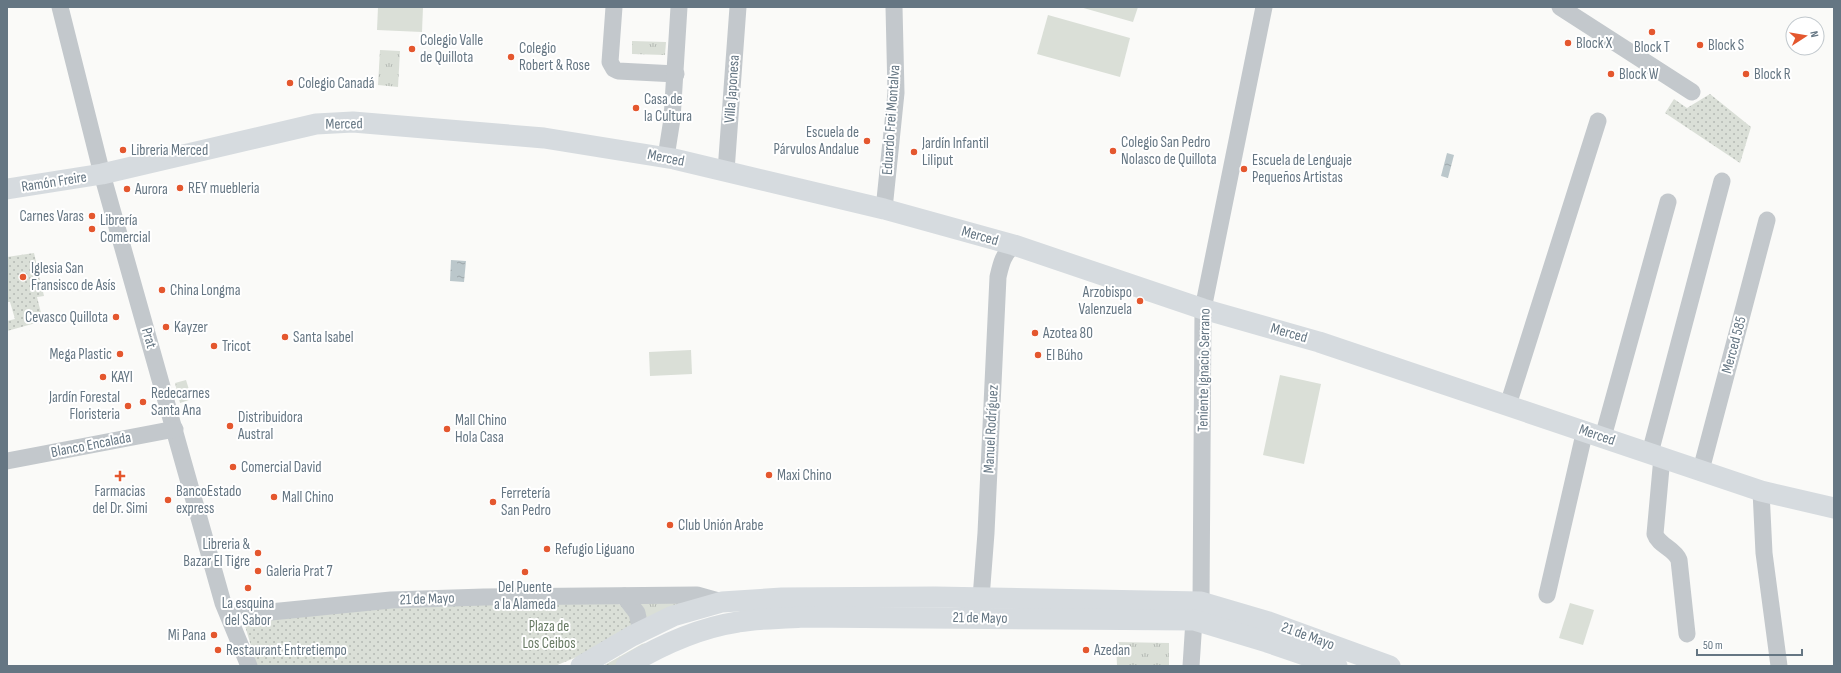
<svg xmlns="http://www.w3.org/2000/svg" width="1841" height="673" font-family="'Sofia Sans Condensed',sans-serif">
  <defs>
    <pattern id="grass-tufts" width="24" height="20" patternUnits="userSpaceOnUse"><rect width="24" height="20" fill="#dadfd7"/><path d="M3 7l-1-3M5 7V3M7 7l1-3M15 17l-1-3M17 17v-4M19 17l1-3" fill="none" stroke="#b4b9b4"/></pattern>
    <pattern id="park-dots" width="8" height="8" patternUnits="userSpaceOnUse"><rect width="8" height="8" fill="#dadfd7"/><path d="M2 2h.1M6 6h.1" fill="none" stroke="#b4b9b4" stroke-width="1.8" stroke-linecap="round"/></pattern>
    <pattern id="water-ripples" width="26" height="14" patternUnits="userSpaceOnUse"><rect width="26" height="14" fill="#bbc7cb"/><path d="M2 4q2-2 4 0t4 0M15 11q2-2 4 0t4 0" fill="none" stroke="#9ca6aa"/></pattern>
  </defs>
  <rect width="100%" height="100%" fill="#fafaf8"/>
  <g fill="url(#grass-tufts)">
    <polygon points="632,41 666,42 665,55 632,54"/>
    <polygon points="380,50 400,51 398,87 378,85"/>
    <polygon points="186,380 192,399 180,403 175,383"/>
    <polygon points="637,600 693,600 649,622"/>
    <polygon points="1116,642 1169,643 1169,666 1117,666"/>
    <polygon points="646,643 617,666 603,666 642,644"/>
  </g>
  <g fill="url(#park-dots)">
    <polygon points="1710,94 1751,127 1740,163 1665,113 1674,99 1687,108"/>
    <polygon points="34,253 44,296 37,297 43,321 7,331 7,321 15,319 10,302 7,302 7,257"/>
    <polygon points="610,602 622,605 630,611 632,626 584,654 555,666 257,666 243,619 373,606"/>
  </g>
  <g fill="#dadfd7">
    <polygon points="378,7 423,7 422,32 377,30"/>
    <polygon points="1080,7 1138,7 1133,22"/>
    <polygon points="1048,15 1130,38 1120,77 1037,54"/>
    <polygon points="691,350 692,374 650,376 649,352"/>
    <polygon points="1280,375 1321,384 1304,464 1263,455"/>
    <polygon points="1570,603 1594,610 1583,645 1559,638"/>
  </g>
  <g fill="url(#water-ripples)">
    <polygon points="1447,153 1454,155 1448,178 1441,176"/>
    <polygon points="451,260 466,261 464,282 450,281"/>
  </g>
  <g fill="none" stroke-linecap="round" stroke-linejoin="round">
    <g stroke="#c3c8cc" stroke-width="17">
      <polyline points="60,7 102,174 223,603 249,666"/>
      <polyline points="614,7 610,62 614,69 618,71 676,74"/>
      <polyline points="1560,7 1692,92"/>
      <polyline points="666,157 672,119 679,7"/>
      <polyline points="726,171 738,7"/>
      <polyline points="884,209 896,93 894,7"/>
      <polyline points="1508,405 1598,121"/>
      <polyline points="1603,437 1668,202"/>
      <polyline points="1650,453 1722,181"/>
      <path d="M1662 457 1655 534C1659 546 1674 548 1679 560L1687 634"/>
      <polyline points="7,461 175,429"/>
      <polyline points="1701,470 1767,220"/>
      <polyline points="1761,491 1764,553 1779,666"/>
      <polyline points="1547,595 1585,430"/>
      <polyline points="624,596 637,613 641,631"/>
      <path d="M980 611 986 533 998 277C1001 264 1003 254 1014 245"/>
      <polyline points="230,616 391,600 484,597 697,595 722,602"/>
      <polyline points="1191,666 1194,620 1201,602 1203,309 1264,7"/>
    </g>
    <g stroke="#d6dbdf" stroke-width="21">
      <polyline points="7,189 102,174 316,124 353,122 544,138 674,159 884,209 1014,245 1203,309 1319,342 1761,491 1834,508"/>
      <polyline points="581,666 632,636 673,616 722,602 782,598 935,597 1201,602 1269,622 1390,666"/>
      <path d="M626 666C661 645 698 628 738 622 759 618 781 619 802 617L1194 620 1267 642 1337 666"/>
    </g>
  </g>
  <g fill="#e4572e" stroke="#fff" stroke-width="1.5">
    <circle cx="1652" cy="32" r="4"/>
    <circle cx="1568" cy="43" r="4"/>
    <circle cx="1700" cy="45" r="4"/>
    <circle cx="412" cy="49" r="4"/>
    <circle cx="511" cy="57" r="4"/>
    <circle cx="1611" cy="74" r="4"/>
    <circle cx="1746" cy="74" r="4"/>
    <circle cx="290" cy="83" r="4"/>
    <circle cx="636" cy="108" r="4"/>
    <circle cx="867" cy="141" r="4"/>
    <circle cx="123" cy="150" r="4"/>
    <circle cx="1113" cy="151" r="4"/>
    <circle cx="914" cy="152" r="4"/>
    <circle cx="1244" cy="169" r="4"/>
    <circle cx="180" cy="188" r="4"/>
    <circle cx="127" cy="189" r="4"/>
    <circle cx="92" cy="216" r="4"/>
    <circle cx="92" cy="229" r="4"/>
    <circle cx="23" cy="277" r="4"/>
    <circle cx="162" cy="290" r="4"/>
    <circle cx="1140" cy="301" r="4"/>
    <circle cx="116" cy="317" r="4"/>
    <circle cx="166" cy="327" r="4"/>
    <circle cx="1035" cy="333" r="4"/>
    <circle cx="285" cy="337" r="4"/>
    <circle cx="214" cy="346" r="4"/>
    <circle cx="120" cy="354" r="4"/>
    <circle cx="1038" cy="355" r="4"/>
    <circle cx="103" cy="377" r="4"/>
    <circle cx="143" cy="402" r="4"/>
    <circle cx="128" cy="406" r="4"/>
    <circle cx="230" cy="426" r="4"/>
    <circle cx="447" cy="429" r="4"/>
    <circle cx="233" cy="467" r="4"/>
    <circle cx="769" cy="475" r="4"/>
    <path d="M118 470h4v4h4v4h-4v4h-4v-4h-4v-4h4z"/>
    <circle cx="274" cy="497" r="4"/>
    <circle cx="168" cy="500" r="4"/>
    <circle cx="493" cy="502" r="4"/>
    <circle cx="670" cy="525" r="4"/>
    <circle cx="547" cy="549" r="4"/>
    <circle cx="258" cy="553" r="4"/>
    <circle cx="258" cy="571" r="4"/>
    <circle cx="525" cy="572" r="4"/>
    <circle cx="248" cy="588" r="4"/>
    <circle cx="214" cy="635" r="4"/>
    <circle cx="218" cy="650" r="4"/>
    <circle cx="1086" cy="650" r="4"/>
  </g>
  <g text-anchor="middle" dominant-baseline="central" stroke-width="4" stroke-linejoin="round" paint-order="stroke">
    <g font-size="15" fill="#657683" stroke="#fff" text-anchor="start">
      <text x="420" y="40">Colegio Valle<tspan x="420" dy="17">de Quillota</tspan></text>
      <text x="1576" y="43">Block X</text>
      <text x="1708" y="45">Block S</text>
      <text x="1652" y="47" text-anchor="middle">Block T</text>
      <text x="519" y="48">Colegio<tspan x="519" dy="17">Robert &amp; Rose</tspan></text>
      <text x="1619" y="74">Block W</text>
      <text x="1754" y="74">Block R</text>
      <text x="298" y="83">Colegio Canadá</text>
      <text x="644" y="99">Casa de<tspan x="644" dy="17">la Cultura</tspan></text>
      <text x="859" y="132" text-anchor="end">Escuela de<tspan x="859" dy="17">Párvulos Andalue</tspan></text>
      <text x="1121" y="142">Colegio San Pedro<tspan x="1121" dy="17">Nolasco de Quillota</tspan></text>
      <text x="922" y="143">Jardín Infantil<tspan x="922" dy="17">Liliput</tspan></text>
      <text x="131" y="150">Libreria Merced</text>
      <text x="1252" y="160">Escuela de Lenguaje<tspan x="1252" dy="17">Pequeños Artistas</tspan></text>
      <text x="188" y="188">REY muebleria</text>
      <text x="135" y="189">Aurora</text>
      <text x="84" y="216" text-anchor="end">Carnes Varas</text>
      <text x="100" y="220">Librería<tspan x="100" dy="17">Comercial</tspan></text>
      <text x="31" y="268">Iglesia San<tspan x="31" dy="17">Fransisco de Asís</tspan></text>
      <text x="170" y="290">China Longma</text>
      <text x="1132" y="292" text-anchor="end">Arzobispo<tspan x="1132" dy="17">Valenzuela</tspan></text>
      <text x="108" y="317" text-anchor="end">Cevasco Quillota</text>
      <text x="174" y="327">Kayzer</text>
      <text x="1043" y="333">Azotea 80</text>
      <text x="293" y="337">Santa Isabel</text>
      <text x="222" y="346">Tricot</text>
      <text x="112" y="354" text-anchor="end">Mega Plastic</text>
      <text x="1046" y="355">El Búho</text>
      <text x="111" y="377">KAYI</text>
      <text x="151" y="393">Redecarnes<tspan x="151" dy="17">Santa Ana</tspan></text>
      <text x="120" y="397" text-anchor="end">Jardín Forestal<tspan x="120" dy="17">Floristeria</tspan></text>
      <text x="238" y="417">Distribuidora<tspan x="238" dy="17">Austral</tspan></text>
      <text x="455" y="420">Mall Chino<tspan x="455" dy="17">Hola Casa</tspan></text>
      <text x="241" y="467">Comercial David</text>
      <text x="777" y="475">Maxi Chino</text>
      <text x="120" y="491" text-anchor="middle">Farmacias<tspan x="120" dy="17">del Dr. Simi</tspan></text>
      <text x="176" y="491">BancoEstado<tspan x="176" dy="17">express</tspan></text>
      <text x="501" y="493">Ferretería<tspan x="501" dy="17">San Pedro</tspan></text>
      <text x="282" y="497">Mall Chino</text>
      <text x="678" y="525">Club Unión Arabe</text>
      <text x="250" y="544" text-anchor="end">Libreria &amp;<tspan x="250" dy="17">Bazar El Tigre</tspan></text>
      <text x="555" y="549">Refugio Liguano</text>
      <text x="266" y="571">Galeria Prat 7</text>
      <text x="525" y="587" text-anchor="middle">Del Puente<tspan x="525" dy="17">a la Alameda</tspan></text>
      <text x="248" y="603" text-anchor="middle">La esquina<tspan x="248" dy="17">del Sabor</tspan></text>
      <text x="206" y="635" text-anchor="end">Mi Pana</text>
      <text x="226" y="650">Restaurant Entretiempo</text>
      <text x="1094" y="650">Azedan</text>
    </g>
    <g font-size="15" fill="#657683" stroke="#fff">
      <text transform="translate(732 89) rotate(-86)">Villa Japonesa</text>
      <text transform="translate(891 120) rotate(-86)">Eduardo Frei Montalva</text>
      <text transform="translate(344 124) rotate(-1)">Merced</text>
      <text transform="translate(666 158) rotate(11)">Merced</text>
      <text transform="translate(54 182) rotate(-9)">Ramón Freire</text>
      <text transform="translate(980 236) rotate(16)">Merced</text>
      <text transform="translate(1289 333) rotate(16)">Merced</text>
      <text transform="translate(149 338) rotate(74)">Prat</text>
      <text transform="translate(1734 345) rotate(-75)">Merced 585</text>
      <text transform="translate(1204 370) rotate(-89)">Teniente Ignacio Serrano</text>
      <text transform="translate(991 429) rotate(-87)">Manuel Rodríguez</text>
      <text transform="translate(1597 435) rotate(19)">Merced</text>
      <text transform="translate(91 445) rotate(-11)">Blanco Encalada</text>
      <text transform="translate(427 599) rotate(-2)">21 de Mayo</text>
      <text transform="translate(980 618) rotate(1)">21 de Mayo</text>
      <text transform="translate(1308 636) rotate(20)">21 de Mayo</text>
    </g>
    <g font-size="15" fill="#687a64" stroke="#fff">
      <text x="549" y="626">Plaza de<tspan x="549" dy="17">Los Ceibos</tspan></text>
    </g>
  </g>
  <rect width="1841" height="673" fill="none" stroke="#657683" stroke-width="16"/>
  <g transform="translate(1805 36) rotate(78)"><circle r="19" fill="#ffffff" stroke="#c1c8cd"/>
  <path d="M0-3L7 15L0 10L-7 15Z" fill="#e4572e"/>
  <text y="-6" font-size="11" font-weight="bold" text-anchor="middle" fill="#657683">N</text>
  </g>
  <path d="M1697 649v6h105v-6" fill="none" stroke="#657683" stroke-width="2"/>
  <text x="1703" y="649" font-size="12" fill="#657683" stroke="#ffffff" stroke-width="3" paint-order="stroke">50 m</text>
</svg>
